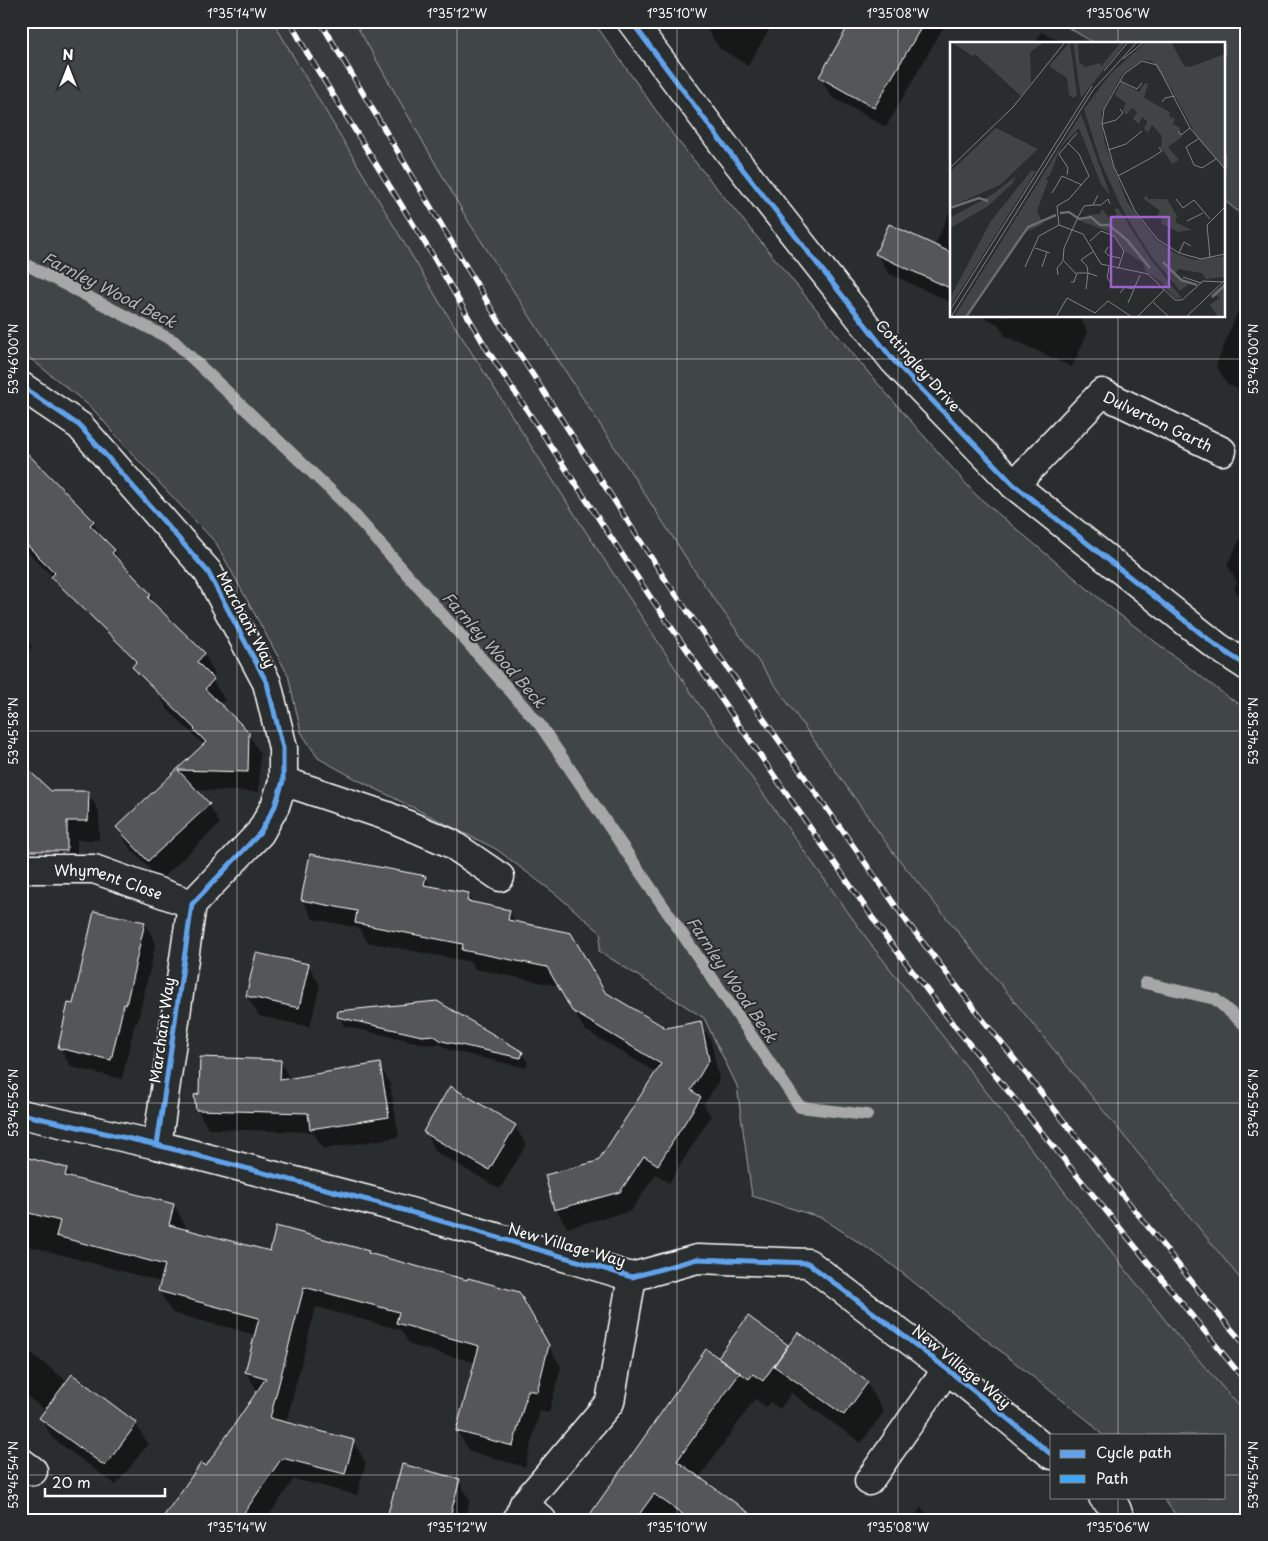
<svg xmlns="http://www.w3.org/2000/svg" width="1268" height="1541" font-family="'Playpen Sans',sans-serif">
  <rect width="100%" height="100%" fill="#2a2d2e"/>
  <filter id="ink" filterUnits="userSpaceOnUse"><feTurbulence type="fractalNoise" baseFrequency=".02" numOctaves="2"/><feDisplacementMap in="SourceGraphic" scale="10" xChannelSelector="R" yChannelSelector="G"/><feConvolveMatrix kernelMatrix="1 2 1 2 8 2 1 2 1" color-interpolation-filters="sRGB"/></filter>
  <g filter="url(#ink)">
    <polygon fill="#373a3b" points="273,21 354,21 467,219 694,570 892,851 1247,1287 1247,1415 1176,1334 873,947 696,700 579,521 440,303 297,63"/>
    <g fill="#414445" stroke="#a0a2a2">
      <polygon points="21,21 273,21 297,63 440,303 579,521 696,700 873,947 1176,1334 1247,1415 1247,1520 1180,1520 1162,1497 1224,1497 1224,1435 1102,1435 1091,1423 887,1261 822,1218 752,1196 737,1086 704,1018 599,951 601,933 557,895 496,849 356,779 318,758 301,732 288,675 216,543 135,457 92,408 31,359 21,353"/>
      <polygon points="354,21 593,21 674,136 872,377 976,495 1107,605 1229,698 1247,708 1247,1287 892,851 694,570 467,219"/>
      <polygon points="1057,21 1247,21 1247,219 1224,200 1224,44 1096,44"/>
    </g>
    <g fill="#0007">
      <polygon points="712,21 774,21 748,66 719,48 707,29"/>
      <polygon points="853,21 947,21 886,127 832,97 820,77"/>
      <polygon points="1041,32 1068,44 1035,44"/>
      <polygon points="952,207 952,303 888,273 877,253 934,247"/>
      <polygon points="1239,308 1247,311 1247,393 1227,384 1216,365"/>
      <polygon points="981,316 1079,316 1088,332 1072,367 1005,336 998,324"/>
      <polygon points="21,454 34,462 93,522 103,540 114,550 125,569 150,595 158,610 204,654 215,674 211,678 225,700 220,705 248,733 260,753 259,792 194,790 209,805 220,824 160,880 129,847 117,827 204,745 167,709 156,689 160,685 28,552 21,541"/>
      <polygon points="1247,525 1247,608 1234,588 1237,582 1227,565"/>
      <polygon points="21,626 32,647 21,659"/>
      <polygon points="21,765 50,792 88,792 99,812 99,840 77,840 77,870 40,870 21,852"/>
      <polygon points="425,877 431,888 468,894 473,903 509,911 516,923 604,993 665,1030 700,1022 711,1041 719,1080 704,1105 711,1116 669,1183 656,1174 631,1211 567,1228 556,1209 599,1162 657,1073 585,1030 559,986 475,969 471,962 367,942 359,928 313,919 302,899"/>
      <polygon points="145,924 156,943 137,1024 135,1023 122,1079 71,1067 59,1047 74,1005"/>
      <polygon points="308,965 320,985 310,1027 259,1016 247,996"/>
      <polygon points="339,1012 522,1053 528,1062 526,1068 449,1050 440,1044 428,1045 344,1026 339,1016"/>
      <polygon points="280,1061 290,1079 379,1064 390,1084 399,1137 323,1149 313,1132 208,1129 197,1109"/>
      <polygon points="515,1126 526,1145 500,1189 436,1152 425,1132"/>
      <polygon points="21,1158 66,1169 72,1179 174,1205 186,1227 185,1231 271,1253 368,1252 370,1255 518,1293 561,1367 549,1413 540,1411 525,1467 470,1452 457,1430 476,1363 410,1345 401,1330 316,1307 286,1423 353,1441 366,1463 357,1495 294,1479 266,1520 163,1520 206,1468 258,1392 246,1372 256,1335 172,1313 159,1291 162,1282 21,1244"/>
      <polygon points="21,1345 68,1382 73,1375 136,1424 148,1444 116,1485 52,1438 41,1418 46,1411 21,1392"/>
      <polygon points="787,1346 788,1348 867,1383 884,1412 861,1443 791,1393 780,1409 770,1402 766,1407 755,1399 699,1478 757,1520 587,1520 723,1362 720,1357"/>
      <polygon points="459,1481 470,1500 465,1520 388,1520"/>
      <polygon points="921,1508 935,1520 911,1520"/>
    </g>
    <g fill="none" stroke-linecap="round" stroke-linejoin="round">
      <g stroke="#a6a7a7" stroke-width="12">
        <polyline points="21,262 174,341 345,504 540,725 800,1107 867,1115"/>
        <polyline points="1145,983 1215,999 1247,1027"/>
      </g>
    </g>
    <g fill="#555758" stroke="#fff">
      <polygon points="851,21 925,21 874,108 819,77"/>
      <polygon points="889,224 952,253 952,289 875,254"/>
      <polygon points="21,447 94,521 90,525 115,550 112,553 151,594 148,598 205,653 197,662 214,679 205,689 249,732 248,772 178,770 210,804 148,861 116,827 206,742 194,730 195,729 132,667 137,661 51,577 55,573 21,539"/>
      <polygon points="21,763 51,791 89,791 88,821 67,821 67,851 21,851"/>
      <polygon points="310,854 426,876 424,885 469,893 467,901 510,910 508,920 571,933 605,992 666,1028 701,1021 709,1060 691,1090 701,1097 658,1165 644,1156 620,1192 554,1210 545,1175 598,1161 661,1064 572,1011 547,967 462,950 463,944 355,923 357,911 301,900"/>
      <polygon points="94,911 145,922 126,1005 124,1004 111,1060 58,1048 68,1003 73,1004"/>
      <polygon points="256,953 309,964 299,1008 246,996"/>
      <polygon points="437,1001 523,1052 521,1058 442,1041 433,1035 422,1036 337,1017 338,1011"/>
      <polygon points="200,1057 281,1060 280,1080 380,1063 389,1117 310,1129 308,1113 196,1110 194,1095 199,1094"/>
      <polygon points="450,1086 516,1125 489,1170 423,1132"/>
      <polygon points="21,1156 67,1168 65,1176 174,1204 169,1225 270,1251 276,1226 369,1251 368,1253 467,1280 468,1278 519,1292 549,1345 537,1392 528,1390 513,1446 456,1431 479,1346 396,1323 399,1312 304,1287 270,1418 354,1440 345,1474 282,1458 239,1520 161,1520 201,1463 206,1466 266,1378 245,1372 259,1318 158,1291 165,1265 56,1236 60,1221 21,1211"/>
      <polygon points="748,1316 788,1345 763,1381 753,1374 749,1379 718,1357"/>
      <polygon points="798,1332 868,1382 844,1415 774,1366"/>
      <polygon points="706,1349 740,1373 677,1461 759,1520 691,1520 654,1494 635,1520 586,1520"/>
      <polygon points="72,1374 137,1423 105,1466 39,1418"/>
      <polygon points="402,1464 460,1479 449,1520 386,1520"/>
    </g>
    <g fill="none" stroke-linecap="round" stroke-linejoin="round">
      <g stroke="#fff" stroke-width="31">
        <g id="minor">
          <polyline points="631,21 730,153 894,361 1014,485 1218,647 1247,666"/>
          <polyline points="21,386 80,426 208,572 267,683 283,748 283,781 275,806 260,833 192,904 157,1145"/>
          <path id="s1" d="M1014 485 1102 393 1222 451"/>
          <polyline points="283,781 387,816 450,843 500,877"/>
          <path id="s2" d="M21 869H94L192 904"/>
          <polyline points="21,1114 157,1145 383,1204 632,1277 697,1259 808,1263 947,1369 1052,1455"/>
          <polyline points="21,1462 33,1471"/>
          <polyline points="869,1481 947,1369"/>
          <polyline points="1103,1497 1116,1508 1121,1520"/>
          <polyline points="524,1504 542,1520"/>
          <polyline points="517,1520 524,1504 610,1402 632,1277"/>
        </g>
      </g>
      <use href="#minor" stroke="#2a2d2e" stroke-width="28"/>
      <g stroke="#fff" stroke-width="5.5">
        <g id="rail">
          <polyline points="290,21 307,53 433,256 488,351 649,595 886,937 953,1024 1247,1383"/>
          <polyline points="320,21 507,335 667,582 907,922 976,1011 1212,1307 1247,1347"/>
        </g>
      </g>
      <use href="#rail" stroke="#2a2d2e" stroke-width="4" stroke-dasharray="11" stroke-linecap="butt"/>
      <polyline stroke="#3fa9f5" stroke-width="4" stroke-dasharray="8 4" stroke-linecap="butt" points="1244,231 1247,222"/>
      <g stroke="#2a2d2e" stroke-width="8">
        <g id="cycleway">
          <polyline points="631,21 730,153 894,361 1014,485 1218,647 1247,666"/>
          <polyline points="21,386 80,426 208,572 267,683 283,748 283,781 275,806 260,833 192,904 157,1145"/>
          <polyline points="21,1114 157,1145 383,1204 632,1277 697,1259 808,1263 947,1369 1052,1455"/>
        </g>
      </g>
      <use href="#cycleway" stroke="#60a3ed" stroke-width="5"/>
    </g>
  </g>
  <path fill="none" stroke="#fff" stroke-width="1" stroke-opacity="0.45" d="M237 21V1520M457 21V1520M677 21V1520M898 21V1520M1118 21V44M1118 316V1435M21 359H1247M21 731H1247M21 1103H1247M21 1475H1052M1224 1475H1247M1118 1497V1520"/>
  <g text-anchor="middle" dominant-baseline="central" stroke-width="4" stroke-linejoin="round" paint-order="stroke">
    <g font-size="15" fill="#fff" stroke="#2a2d2e">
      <text transform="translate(919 365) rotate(48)">Cottingley Drive</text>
      <text stroke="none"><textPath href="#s1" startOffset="190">Dulverton Garth</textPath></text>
      <text transform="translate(247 619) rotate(62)">Marchant Way</text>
      <text stroke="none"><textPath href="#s2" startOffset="89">Whyment Close</textPath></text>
      <text transform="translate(161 1030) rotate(-82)">Marchant Way</text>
      <text transform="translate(567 1244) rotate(16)">New Village Way</text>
      <text transform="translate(962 1366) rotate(39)">New Village Way</text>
    </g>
    <g font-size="16" font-style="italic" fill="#b4b6b6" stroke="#2a2d2e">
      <text transform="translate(110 289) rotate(27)">Farnley Wood Beck</text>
      <text transform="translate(495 649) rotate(49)">Farnley Wood Beck</text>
      <text transform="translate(733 979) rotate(56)">Farnley Wood Beck</text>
    </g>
  </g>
  <g transform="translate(950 42)">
    <rect width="275" height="275" fill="#2a2d2e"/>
    <path d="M90 0 92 2 80 10 81 41 71 54 25 12 23 14 2 1ZM120 0 127 53 123 56 119 53 117 36 99 24ZM123 0H128L129 20 135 25 151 21V25L171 0H176L131 56ZM196 0H221L234 24 240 25 275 12V127L248 97 222 48 202 19 192 18 172 32 151 71 154 99 177 160 205 197 226 212 245 218 275 214V235L256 237 252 231 228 227 226 231 239 242 230 249 201 214 173 169 150 118 134 67 161 31ZM171 40 189 50 195 41 198 42 194 56 220 70 219 74 225 77 223 82 229 85 232 95 218 105 229 118 222 122 211 105 212 94 202 83 198 91 194 87 197 79 192 75 189 82 183 77 187 70 182 66 176 73 173 68 176 61 165 53ZM131 72 160 153 151 142 129 86 111 105 100 133 96 136 98 139 87 169 93 182 74 191 66 201 15 275H4ZM46 86 88 107 50 143 0 165V130ZM81 129H86L0 265V256L41 179ZM66 134 63 141 38 164 0 186V176L43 152ZM196 153 198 157H217L227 174 225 180 242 188 228 190 211 181 212 177 207 174 210 169 194 157ZM168 166 201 218 232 256H224L211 240 195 229 193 221 175 209 162 191 128 178H134L138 173 150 172 152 167 159 176 167 172 164 168ZM275 241V272L268 275 260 263 270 255 260 253Z" fill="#414445"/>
    <path fill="none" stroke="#6a6c6d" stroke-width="2.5" d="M0 166 29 156 38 159M110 171 119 170 129 177 141 175 150 183H159L177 198 200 226M213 220 231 238 247 243M262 255 275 243M16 275 78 185 106 173"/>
    <path fill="none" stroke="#7f8182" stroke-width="1" d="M173 17 194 0M154 29 178 0M170 39 187 47 192 41M212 60 215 56 225 54M152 82 166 78 173 71 170 67M228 89 231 93 240 86M248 97 236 105 244 123 252 126 266 117M158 108 176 102 192 89M0 126 63 65 115 0M275 127 240 86 207 23 192 19 174 32 154 67 152 82 164 125 185 169 207 197 229 211 251 217 275 212M117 133 118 126 109 112 127 91M168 134 201 116 212 109 209 105M102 151 112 134 132 143M226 157 233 166 244 158 260 177M143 163H151L158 157 160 162M237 179 253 171M109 183 107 164 119 157 139 134 129 112 118 101M140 199 151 189 164 194 174 209 168 227M158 205 155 210 159 214 170 216M85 206 100 211M144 209 131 218 137 224 138 231 147 234M229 211 234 200 241 204M260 216 257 183 275 165M114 219 126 232M75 225 89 194 109 183 133 192 151 222 198 232 225 258H232L253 239 273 240M92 225 97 210M159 225 157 236 162 242M108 233 107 226 113 219 114 206 128 175 134 164 143 163 148 153M233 235 251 241M121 240H124L127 231H138L136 247M170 251 175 245 183 247M203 260 219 275M178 261 190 233M0 268 142 44M1 275 143 48 187 0M106 275 117 256 145 271 158 259 182 275M187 275 214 248M236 275 275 238"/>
    <path fill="#9c61cf" fill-opacity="0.15" stroke="#9c61cf" stroke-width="2.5" d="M161 175H219V245H161Z"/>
    <rect width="275" height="275" fill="none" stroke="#fff" stroke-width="2.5"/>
  </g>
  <rect width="1268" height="1541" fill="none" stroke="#2a2d2e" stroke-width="55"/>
  <rect x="1050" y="1434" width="175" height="65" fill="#2a2d2e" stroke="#7f8182"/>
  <rect x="1060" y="1450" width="25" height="8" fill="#60a3ed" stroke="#7f8182"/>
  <text x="1096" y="1458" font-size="15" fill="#ffffff">Cycle path</text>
  <rect x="1060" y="1475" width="25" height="8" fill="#3fa9f5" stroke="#7f8182"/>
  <text x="1096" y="1484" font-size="15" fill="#ffffff">Path</text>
  <g transform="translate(68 68)" stroke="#2a2d2e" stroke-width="4" paint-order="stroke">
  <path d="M0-4L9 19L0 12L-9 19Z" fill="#ffffff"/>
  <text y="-8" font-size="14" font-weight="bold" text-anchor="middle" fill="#ffffff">N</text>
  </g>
  <path d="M45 1488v8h120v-8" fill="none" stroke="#ffffff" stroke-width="2.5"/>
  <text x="52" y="1488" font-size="15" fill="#ffffff" stroke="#2a2d2e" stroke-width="4" paint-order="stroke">20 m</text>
  <rect x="28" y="28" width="1212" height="1486" fill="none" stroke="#fff" stroke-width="2"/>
  <g font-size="12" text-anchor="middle" fill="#fff">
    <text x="237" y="18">1°35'14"W</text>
    <text x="457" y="18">1°35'12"W</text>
    <text x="677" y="18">1°35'10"W</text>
    <text x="898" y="18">1°35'08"W</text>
    <text x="1118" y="18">1°35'06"W</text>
    <text transform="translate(14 359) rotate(-90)" y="4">53°46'00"N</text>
    <text transform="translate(1254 359) rotate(-90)" y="4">53°46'00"N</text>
    <text transform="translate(14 731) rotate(-90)" y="4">53°45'58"N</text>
    <text transform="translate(1254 731) rotate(-90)" y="4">53°45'58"N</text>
    <text transform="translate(14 1103) rotate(-90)" y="4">53°45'56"N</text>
    <text transform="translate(1254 1103) rotate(-90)" y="4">53°45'56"N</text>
    <text transform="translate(14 1475) rotate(-90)" y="4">53°45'54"N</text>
    <text transform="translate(1254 1475) rotate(-90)" y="4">53°45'54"N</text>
    <text x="237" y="1532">1°35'14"W</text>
    <text x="457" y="1532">1°35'12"W</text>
    <text x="677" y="1532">1°35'10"W</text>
    <text x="898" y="1532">1°35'08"W</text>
    <text x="1118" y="1532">1°35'06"W</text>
  </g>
</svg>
